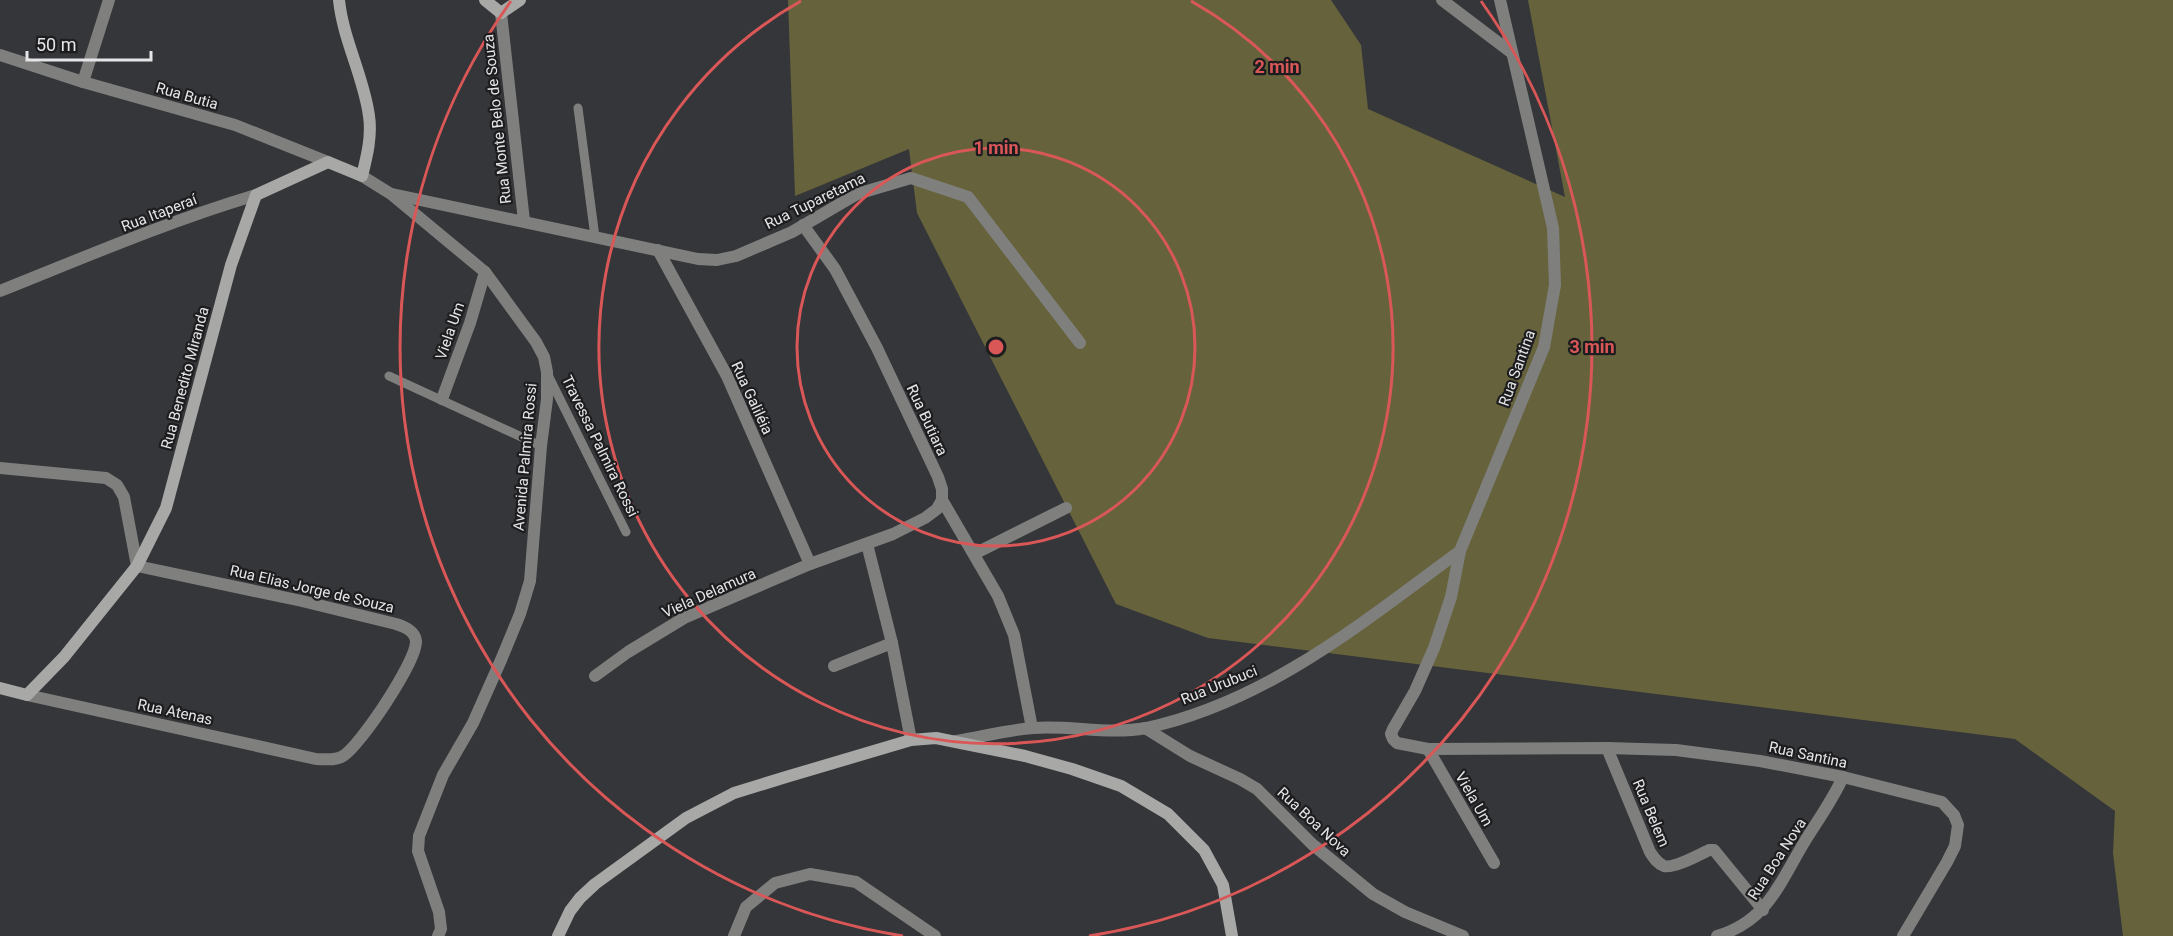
<svg xmlns="http://www.w3.org/2000/svg" width="2173" height="936" font-family="Roboto,sans-serif">
  <rect width="100%" height="100%" fill="#353639"/>
  <polygon fill="#66633c" points="788,0 1331,0 1361,45 1368,109 1565,197 1528,0 2173,0 2173,936 2123,936 2113,853 2115,811 2015,739 1208,638 1116,604 917,213 909,149 795,196"/>
  <g fill="none" stroke-linecap="round" stroke-linejoin="round">
    <g stroke="#7f7f7e" stroke-width="9">
      <polyline points="578,108 595,237"/>
      <polyline points="548,375 626,532"/>
      <polyline points="389,376 541,446"/>
    </g>
    <g stroke="#7f7f7e" stroke-width="12">
      <polyline points="1442,0 1512,53"/>
      <polyline points="1500,0 1553,228 1555,285 1544,347 1460,551 1451,597 1434,648 1415,691 1393,729 1391,734 1393,739 1397,743 1428,749 1607,748 1676,750 1760,761 1843,777 1942,802 1954,815 1958,825 1955,846 1947,862 1903,936"/>
      <polyline points="501,13 524,221"/>
      <polyline points="0,55 83,82 235,125 328,162"/>
      <polyline points="83,82 109,0"/>
      <polyline points="362,176 391,194 485,272 536,342 544,357 547,372 547,399 541,446 530,581 520,614 501,660 473,723 443,775 419,836 418,851 439,912 441,929 438,936"/>
      <polyline points="392,194 698,259 717,260 736,256 792,232 857,194 911,178 968,197 1080,343"/>
      <polyline points="658,250 727,376 810,564"/>
      <path d="M0 291C85 257 169 221 256 195"/>
      <polyline points="442,399 470,323 485,272"/>
      <path d="M0 468 106 478 117 485 124 497 137 566 302 601 396 624C405 627 415 631 416 641 417 661 360 746 343 756 335 761 325 759 316 759L27 695"/>
      <polyline points="942,500 998,596 1014,635 1032,728"/>
      <polyline points="867,544 892,643 911,740"/>
      <polyline points="974,554 1066,508"/>
      <polyline points="834,666 892,643"/>
      <polyline points="595,676 628,652 684,618 810,564 893,534 925,518 937,509 942,500 942,489 938,477 877,348 835,269 803,225"/>
      <polyline points="1145,728 1190,756 1240,779 1257,789 1312,844 1373,894 1405,912 1463,936"/>
      <path d="M956 741C981 737 1007 730 1033 728 1070 725 1109 735 1146 728 1267 702 1363 622 1460 551"/>
      <path d="M1607 748 1650 852C1654 858 1657 863 1664 866 1673 869 1699 855 1709 850H1714L1763 910"/>
      <polyline points="1428,749 1494,863"/>
      <polyline points="734,936 746,907 775,883 810,874 856,882 935,936"/>
      <path d="M1717 936C1768 921 1780 882 1805 841 1818 820 1832 801 1843 777"/>
    </g>
    <g stroke="#a8a8a6" stroke-width="12">
      <polyline points="485,0 501,13 520,0"/>
      <path d="M0 688 27 695 64 657 137 566 166 508 231 265 256 195 328 162 362 176C367 156 372 136 369 116 364 77 343 40 339 0"/>
      <polyline points="558,936 570,911 580,898 595,884 686,818 734,793 786,777 911,740 936,738 1025,756 1072,769 1121,786 1168,814 1204,850 1223,885 1232,936"/>
    </g>
  </g>
  <g fill="none" stroke="#da5758" stroke-width="3">
    <circle cx="996" cy="347" r="199"/>
    <path d="M1191 1A397 397 0 1 1 801 1"/>
    <path d="M903 936A596 596 0 0 1 511 1M1481 1A596 596 0 0 1 1089 936"/>
  </g>
  <g text-anchor="middle" dominant-baseline="central" stroke-width="4.5" stroke-linejoin="round" paint-order="stroke">
    <g font-size="15" fill="#e5e5e7" stroke="#1d1d1f">
      <text transform="translate(187 96) rotate(16)">Rua Butia</text>
      <text transform="translate(497 119) rotate(-96)">Rua Monte Belo de Souza</text>
      <text transform="translate(815 201) rotate(-26)">Rua Tuparetama</text>
      <text transform="translate(159 213) rotate(-21)">Rua Itaperaí</text>
      <text transform="translate(450 331) rotate(-71)">Viela Um</text>
      <text transform="translate(1517 368) rotate(-70)">Rua Santina</text>
      <text transform="translate(185 378) rotate(-75)">Rua Benedito Miranda</text>
      <text transform="translate(752 398) rotate(65)">Rua Galiléia</text>
      <text transform="translate(927 420) rotate(65)">Rua Butiara</text>
      <text transform="translate(600 446) rotate(64)">Travessa Palmira Rossi</text>
      <text transform="translate(525 457) rotate(-85)">Avenida Palmira Rossi</text>
      <text transform="translate(312 589) rotate(13)">Rua Elias Jorge de Souza</text>
      <text transform="translate(709 593) rotate(-24)">Viela Delamura</text>
      <text transform="translate(1219 685) rotate(-22)">Rua Urubuci</text>
      <text transform="translate(175 712) rotate(12)">Rua Atenas</text>
      <text transform="translate(1808 755) rotate(12)">Rua Santina</text>
      <text transform="translate(1474 799) rotate(60)">Viela Um</text>
      <text transform="translate(1651 813) rotate(67)">Rua Belem</text>
      <text transform="translate(1314 822) rotate(43)">Rua Boa Nova</text>
      <text transform="translate(1777 859) rotate(-57)">Rua Boa Nova</text>
    </g>
  </g>
  <circle cx="996" cy="347" r="9" fill="#da5758" stroke="#1d1d1f" stroke-width="3"/>
  <g font-size="18" text-anchor="middle" font-weight="bold" fill="#da5758" stroke="#1d1d1f" stroke-width="4.5" stroke-linejoin="round" paint-order="stroke">
    <text x="1277" y="73">2 min</text>
    <text x="996" y="154">1 min</text>
    <text x="1592" y="353">3 min</text>
  </g>
  <path d="M27 51v9h124v-9" fill="none" stroke="#e5e5e7" stroke-width="3"/>
  <text x="36" y="51" font-size="18" fill="#e5e5e7" stroke="#1d1d1f" stroke-width="4.5" paint-order="stroke">50 m</text>
</svg>
